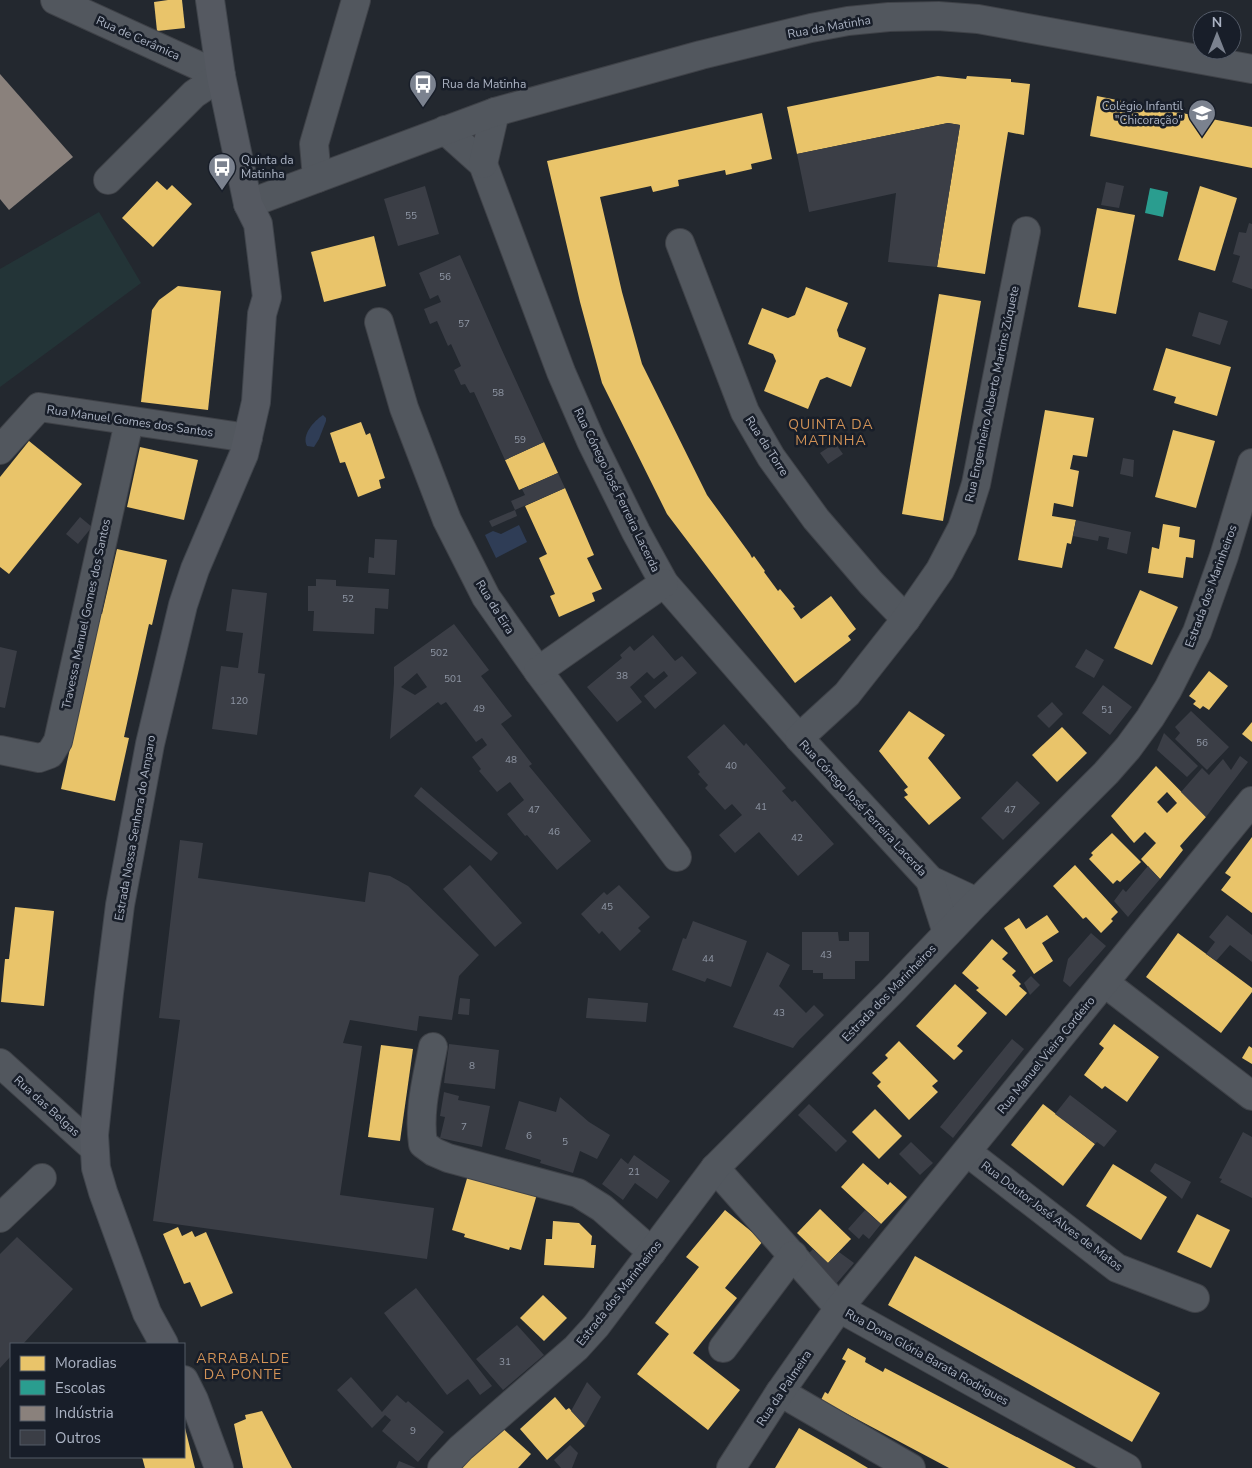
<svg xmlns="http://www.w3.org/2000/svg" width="1252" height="1468" font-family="'Nunito Sans',sans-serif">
  <rect width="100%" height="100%" fill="#23282f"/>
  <polygon fill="#233437" points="99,212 141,283 0,387 0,269"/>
  <g fill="#2f3d56">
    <path d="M323 415 326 418V421L319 439 314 447 307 446C301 435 314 421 323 415Z"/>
    <polygon points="519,525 527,542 496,558 485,535 493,531 501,534"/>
  </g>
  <g fill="#e9c46a" fill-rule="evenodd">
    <polygon points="168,0 182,0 185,28 157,31 154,2"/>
    <polygon points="938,76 966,79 967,76 1011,79 1011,82 1030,84 1024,135 1008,132 985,274 937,267 960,125 948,123 797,154 787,107"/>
    <polygon points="1097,96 1252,127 1252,168 1090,136"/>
    <polygon points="762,113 772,159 751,164 752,169 726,175 725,170 678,180 679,186 653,192 651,186 600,197 622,292 642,364 707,495 750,554 752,558 754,556 765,571 764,572 778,591 780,589 795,607 793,608 801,619 831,596 856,629 848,636 851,640 795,683 667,514 602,383 580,302 547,161"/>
    <polygon points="157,181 167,190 172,185 192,204 153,247 122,218"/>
    <polygon points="1200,186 1237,198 1215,271 1178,260"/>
    <polygon points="1097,208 1135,215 1116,314 1078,307"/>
    <polygon points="374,236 386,286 324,302 311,252"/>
    <polygon points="178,286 221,291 208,410 141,402 152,310 159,300"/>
    <polygon points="806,287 848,303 837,330 839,337 866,348 851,387 827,377 820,380 808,409 764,391 776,361 773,354 748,344 762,308 788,318 795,315"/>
    <polygon points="939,294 981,301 943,521 902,514"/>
    <polygon points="1166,348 1231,367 1217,416 1174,403 1176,397 1153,390"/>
    <polygon points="1045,410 1094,418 1087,457 1073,455 1070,469 1079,471 1073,507 1054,503 1052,516 1076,520 1071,544 1067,543 1062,568 1018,560"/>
    <polygon points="361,422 366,435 370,433 385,478 379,480 381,488 358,497 345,462 340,463 330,433"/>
    <polygon points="1173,430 1215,441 1196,508 1155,497"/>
    <polygon points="29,441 82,484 9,574 0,567 0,477"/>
    <polygon points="544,442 558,473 519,490 505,460"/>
    <polygon points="140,447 198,460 184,520 127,507"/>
    <polygon points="565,488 594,555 587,558 602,589 592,593 595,601 559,617 550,596 555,594 539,558 547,554 525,506"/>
    <polygon points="1163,524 1180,527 1179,537 1195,540 1193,558 1186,557 1183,578 1148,573 1152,547 1159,549"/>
    <polygon points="117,549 167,560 152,625 149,624 124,737 129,738 115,801 61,789 75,726 95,612 102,614"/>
    <polygon points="1140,590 1178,607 1152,665 1114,648"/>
    <polygon points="1209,671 1228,686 1209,710 1203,706 1200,709 1193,704 1196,701 1189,696"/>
    <polygon points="909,711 945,735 928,758 961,798 929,825 904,797 908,795 904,790 908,787 879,751"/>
    <polygon points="1252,722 1252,742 1242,734"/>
    <polygon points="1062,727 1087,753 1057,782 1032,755"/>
    <path d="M1156 766 1206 817 1180 846 1183 850 1160 879 1141 859 1156 843 1145 832 1134 843 1111 816ZM1167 792 1177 803 1167 813 1157 802Z"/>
    <polygon points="1112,833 1141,862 1120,882 1117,880 1113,884 1089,859 1093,855 1091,853"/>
    <polygon points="1252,837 1252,913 1221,890 1231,877 1225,873"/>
    <polygon points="1075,865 1118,912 1111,919 1113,921 1101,933 1086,917 1083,919 1053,886"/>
    <polygon points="15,907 54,911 44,1006 1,1002 5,959 9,959"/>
    <polygon points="1047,915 1059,932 1042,943 1053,961 1034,974 1004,928 1019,918 1026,929"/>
    <polygon points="1178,933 1252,988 1252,992 1221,1033 1146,977"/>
    <polygon points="992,939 1008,953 1002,959 1016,971 1012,975 1021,984 1019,986 1027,993 1006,1016 976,990 979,988 962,973"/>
    <polygon points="955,984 987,1013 957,1046 963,1051 954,1060 916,1026"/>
    <polygon points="1114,1024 1159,1057 1127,1102 1105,1086 1102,1089 1084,1075 1104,1048 1099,1044"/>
    <polygon points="899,1041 938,1081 932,1086 938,1092 909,1120 877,1086 881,1082 872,1073 888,1058 885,1055"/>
    <polygon points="381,1045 413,1049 400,1141 368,1137"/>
    <polygon points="1249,1046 1252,1048 1252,1064 1242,1058"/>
    <polygon points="1043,1104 1095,1144 1063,1186 1011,1145"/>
    <polygon points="875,1109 902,1136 879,1159 852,1132"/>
    <polygon points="863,1163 888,1185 890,1182 907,1197 881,1224 841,1187"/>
    <polygon points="1113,1164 1167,1197 1141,1240 1086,1206"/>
    <polygon points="468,1175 537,1194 521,1250 510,1247 509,1250 464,1237 465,1234 452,1230"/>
    <polygon points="820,1209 851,1239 828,1263 797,1233"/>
    <polygon points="725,1210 763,1241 725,1288 737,1298 693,1353 740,1390 708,1430 637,1374 669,1334 655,1323 699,1267 686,1257"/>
    <polygon points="1197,1214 1230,1230 1211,1268 1177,1252"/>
    <polygon points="553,1221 579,1223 592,1236 591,1245 596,1245 594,1268 544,1265 546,1239 552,1239"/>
    <polygon points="178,1227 182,1236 192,1231 195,1237 206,1232 233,1293 201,1307 190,1282 184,1284 163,1234"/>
    <polygon points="915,1256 1160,1393 1132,1442 888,1305"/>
    <polygon points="543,1295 567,1318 544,1341 520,1318"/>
    <polygon points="848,1348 866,1358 865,1362 883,1372 885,1368 1076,1468 949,1468 821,1400 825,1392 828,1394 846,1361 842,1359"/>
    <polygon points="555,1397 566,1410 569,1408 585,1426 547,1460 520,1429"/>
    <polygon points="262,1411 292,1468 243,1468 234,1424 246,1419 245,1415"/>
    <polygon points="184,1424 195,1468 145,1468 142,1457 184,1457"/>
    <polygon points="500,1426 531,1454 518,1468 461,1468"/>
    <polygon points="799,1428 848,1456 868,1468 775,1468"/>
  </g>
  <polygon fill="#2a9d8f" points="1150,188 1168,192 1163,217 1145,213"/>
  <polygon fill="#8a817c" points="0,74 73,157 9,210 0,199"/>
  <g fill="#3b3e46" fill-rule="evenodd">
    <polygon points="948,123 960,125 937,267 888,262 896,193 809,212 797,154"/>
    <polygon points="1106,182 1124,186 1119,208 1101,205"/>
    <polygon points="425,186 439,234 398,246 384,199"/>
    <polygon points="1249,223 1252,224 1252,289 1232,282 1240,256 1233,254 1239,232 1246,233"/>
    <polygon points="460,255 501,348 544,442 505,460 474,392 470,393 465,384 461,385 454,370 461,366 451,344 448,346 437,321 430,324 424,309 441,302 438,295 430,299 419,273"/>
    <polygon points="1199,312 1228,321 1220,345 1192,336"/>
    <polygon points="835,443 843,454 828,464 820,453"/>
    <polygon points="1123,458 1134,460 1133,477 1120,474"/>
    <polygon points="558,473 565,488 515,510 511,501 525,495 522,489"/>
    <polygon points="515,510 517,516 492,527 489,521"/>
    <polygon points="80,517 92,527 78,544 66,534"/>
    <polygon points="1076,520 1131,532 1127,554 1107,549 1109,538 1099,536 1098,541 1073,536"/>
    <polygon points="375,539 397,540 395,575 368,573 369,557 374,558"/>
    <polygon points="316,579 336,580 336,586 389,589 388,609 375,608 374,634 313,631 314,611 308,611 308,586 316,586"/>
    <polygon points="232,589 267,593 258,673 265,674 257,735 212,729 221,666 238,668 243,633 226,631"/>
    <path d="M454 624 489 670 481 676 512 716 501 724 532 764 529 766 591 841 557 870 527 835 525 836 507 814 524 800 510 782 497 792 479 771 481 769 472 757 487 745 482 738 476 742 446 702 441 705 438 702 390 739 394 683V667ZM417 673 427 687 415 695 401 687Z"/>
    <polygon points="653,635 675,661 682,656 697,673 655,709 644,696 668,676 664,671 654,679 647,672 630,687 642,702 617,722 587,687 622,658 620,655 630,646 634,651"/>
    <polygon points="0,647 17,651 5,708 0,707"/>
    <polygon points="1086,649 1104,660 1094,678 1075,667"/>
    <polygon points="1103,685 1132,707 1110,735 1082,713"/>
    <polygon points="1052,702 1063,714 1049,728 1037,716"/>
    <polygon points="1191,711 1229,747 1207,770 1175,739 1180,733 1175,727"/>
    <polygon points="724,724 744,746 746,743 786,788 782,791 792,802 795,800 834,844 798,876 759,832 735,853 719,835 742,815 732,804 725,810 705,788 708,785 698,774 700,772 687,757"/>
    <polygon points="1164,733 1198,766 1187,777 1157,750"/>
    <polygon points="1240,756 1248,762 1206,817 1181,792 1202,768 1209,775 1223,759 1231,770"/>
    <polygon points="1017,781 1040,803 1003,840 981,818"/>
    <polygon points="421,787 498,853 491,861 414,796"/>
    <polygon points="180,840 203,843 198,878 365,902 369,872 390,876 408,886 479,955 459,976 452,1020 419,1016 417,1031 350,1020 343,1043 362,1046 340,1195 434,1208 427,1259 153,1221 180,1020 159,1018"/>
    <polygon points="470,865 522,923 495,947 443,889"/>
    <polygon points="1148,866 1160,879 1128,917 1114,901 1123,889 1126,892"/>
    <polygon points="619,885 650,917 638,928 641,931 620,951 602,931 599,934 581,914 604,892 607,895"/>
    <polygon points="1227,915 1252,935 1252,962 1230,945 1216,961 1206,954 1215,942 1209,937"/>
    <polygon points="693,921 747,941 731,987 707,978 705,982 672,970 683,938 686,939"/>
    <polygon points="802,932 838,932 839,941 849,941 849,932 869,932 869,961 855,961 855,979 823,979 823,973 813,973 813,970 802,970"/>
    <polygon points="1091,933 1106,946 1070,987 1063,981 1068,959"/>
    <polygon points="767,952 790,965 779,986 806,1013 814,1005 824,1015 799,1040 793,1048 733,1027"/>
    <polygon points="1031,976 1040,985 1030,995 1024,983"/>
    <polygon points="460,998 470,999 469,1015 458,1014"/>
    <polygon points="588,998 648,1003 646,1022 586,1018"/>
    <polygon points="1012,1039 1024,1049 953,1138 940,1127"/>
    <polygon points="449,1044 499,1050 495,1089 444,1083"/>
    <polygon points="444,1092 459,1096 458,1100 490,1106 482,1147 440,1138 445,1117 440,1116"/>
    <polygon points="1070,1095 1117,1131 1104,1147 1097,1142 1095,1144 1055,1114"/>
    <polygon points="560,1097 589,1122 610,1135 597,1159 580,1151 573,1173 540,1163 541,1160 505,1149 519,1101 556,1112"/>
    <polygon points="809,1104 847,1141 836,1152 798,1115"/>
    <polygon points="1243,1132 1252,1137 1252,1198 1220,1182 1222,1179 1219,1178"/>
    <polygon points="911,1142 933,1163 920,1175 899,1154"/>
    <polygon points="634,1155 670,1181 657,1199 635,1183 623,1200 602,1184 621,1158 628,1164"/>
    <polygon points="1155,1163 1191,1182 1182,1199 1150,1171"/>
    <polygon points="865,1210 881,1224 869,1239 863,1234 859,1239 848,1229"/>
    <polygon points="17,1237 73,1289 23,1344 11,1344 11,1356 0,1368 0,1254"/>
    <polygon points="813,1249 828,1263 839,1252 854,1263 836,1284 808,1254"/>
    <polygon points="416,1288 492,1386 480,1395 468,1379 447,1395 384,1313"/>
    <polygon points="517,1325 544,1355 503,1390 476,1359"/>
    <polygon points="351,1377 382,1412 397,1395 406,1403 408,1401 444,1432 418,1462 382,1431 391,1420 385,1415 372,1428 337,1390"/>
    <polygon points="587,1382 601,1397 585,1426 571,1411"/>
    <polygon points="570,1445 578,1453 572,1468 561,1468 554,1460"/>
    <polygon points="399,1461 416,1468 396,1468"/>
  </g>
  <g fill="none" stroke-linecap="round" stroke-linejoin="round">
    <g stroke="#3f4248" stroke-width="30">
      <g id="minor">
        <polyline points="55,0 221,76"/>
        <polyline points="445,130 483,164 561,372 591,441 636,532 664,583 799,738 930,880 977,902"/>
        <polyline points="483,164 495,112"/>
        <polyline points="317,178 314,144 356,0"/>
        <polyline points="108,180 194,94 221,76"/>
        <polyline points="248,204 495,112 701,55 811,28 848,21 889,17 938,16 978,19 1252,69"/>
        <polyline points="680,243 745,412 771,457 816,519 871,583 906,619"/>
        <polyline points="379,322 404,408 447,520 486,597 538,671 677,857"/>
        <polyline points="0,450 39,407 248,438"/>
        <polyline points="538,671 664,583"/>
        <polyline points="799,738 847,694 906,619 940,570 962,528 976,484 1026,231"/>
        <polyline points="0,750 39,758 50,754 58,741 129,422"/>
        <polyline points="930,880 947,933"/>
        <polyline points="1105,983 1252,1096"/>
        <path d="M433 1047C427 1079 418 1111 423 1144L434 1152 448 1158 578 1193 602 1208 652 1252"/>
        <polyline points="0,1063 94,1148"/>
        <polyline points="967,1152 1117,1268 1195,1298"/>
        <polyline points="715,1168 839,1308 1127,1468"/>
        <polyline points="0,1218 42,1178"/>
        <polyline points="723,1348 793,1255"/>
        <polyline points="780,1392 911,1468"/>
        <polyline points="442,1468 461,1448 576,1348 596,1326 715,1168 893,990 977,902 1106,773 1128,748 1150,718 1168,689 1197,632 1224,556 1252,463"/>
        <polyline points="731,1468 780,1392 839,1308 1252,801"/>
      </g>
    </g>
    <g stroke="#40454c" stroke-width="30">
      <g id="major">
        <polyline points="164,1344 147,1313 103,1192 96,1168 94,1135 109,993 120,905 150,744 183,605 195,569 244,454 256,402 262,314 267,297 258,224 248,204 221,76 210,0"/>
        <polyline points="184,1380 194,1400 219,1468"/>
      </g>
    </g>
    <use href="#minor" stroke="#52575e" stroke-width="28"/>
    <use href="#major" stroke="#555961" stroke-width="28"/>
  </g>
  <defs>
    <g id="bus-pin" transform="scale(1.4375)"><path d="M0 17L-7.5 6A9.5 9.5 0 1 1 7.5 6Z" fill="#7b828f" stroke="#181e29"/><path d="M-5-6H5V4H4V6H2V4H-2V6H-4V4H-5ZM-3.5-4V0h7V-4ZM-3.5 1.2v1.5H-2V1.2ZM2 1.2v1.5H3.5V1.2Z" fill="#fff"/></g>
    <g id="school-pin" transform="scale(1.4375)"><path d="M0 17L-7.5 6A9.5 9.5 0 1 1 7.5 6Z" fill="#7b828f" stroke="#181e29"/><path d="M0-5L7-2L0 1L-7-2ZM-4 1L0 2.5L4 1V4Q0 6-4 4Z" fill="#fff"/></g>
  </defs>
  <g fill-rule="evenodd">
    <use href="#bus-pin" x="423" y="84"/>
    <use href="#school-pin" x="1202" y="113"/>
    <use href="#bus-pin" x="222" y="167"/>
  </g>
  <g text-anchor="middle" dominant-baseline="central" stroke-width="5" stroke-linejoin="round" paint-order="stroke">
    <g font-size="10" fill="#8f96a4">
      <text x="411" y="216">55</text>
      <text x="445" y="277">56</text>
      <text x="464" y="324">57</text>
      <text x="498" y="393">58</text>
      <text x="520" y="440">59</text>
      <text x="348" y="599">52</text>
      <text x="439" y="653">502</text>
      <text x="622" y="676">38</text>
      <text x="453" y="679">501</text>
      <text x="239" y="701">120</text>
      <text x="479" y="709">49</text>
      <text x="1107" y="710">51</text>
      <text x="1202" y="743">56</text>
      <text x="511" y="760">48</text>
      <text x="731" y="766">40</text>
      <text x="761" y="807">41</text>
      <text x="534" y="810">47</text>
      <text x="1010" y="810">47</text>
      <text x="554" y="832">46</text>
      <text x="797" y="838">42</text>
      <text x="607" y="907">45</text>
      <text x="826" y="955">43</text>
      <text x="708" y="959">44</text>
      <text x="779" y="1013">43</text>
      <text x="472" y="1066">8</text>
      <text x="464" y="1127">7</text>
      <text x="529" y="1136">6</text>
      <text x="565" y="1142">5</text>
      <text x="634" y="1172">21</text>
      <text x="505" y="1362">31</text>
      <text x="413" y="1431">9</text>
    </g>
    <g font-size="12" fill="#abb3c3" stroke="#181e29">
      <text transform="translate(829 27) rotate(-10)">Rua da Matinha</text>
      <text transform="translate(138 38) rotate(24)">Rua de Cerâmica</text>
      <text transform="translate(992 394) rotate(-78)">Rua Engenheiro Alberto Martins Zúquete</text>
      <text transform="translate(130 421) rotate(8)">Rua Manuel Gomes dos Santos</text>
      <text transform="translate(767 446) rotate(57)">Rua da Torre</text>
      <text transform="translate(617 490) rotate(64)">Rua Cónego José Ferreira Lacerda</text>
      <text transform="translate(1211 586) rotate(-70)">Estrada dos Marinheiros</text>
      <text transform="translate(495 607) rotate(58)">Rua da Eira</text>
      <text transform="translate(86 614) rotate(-78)">Travessa Manuel Gomes dos Santos</text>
      <text transform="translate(863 808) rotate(47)">Rua Cónego José Ferreira Lacerda</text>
      <text transform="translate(135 828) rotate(-80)">Estrada Nossa Senhora do Amparo</text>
      <text transform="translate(889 993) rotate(-46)">Estrada dos Marinheiros</text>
      <text transform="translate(1046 1055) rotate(-51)">Rua Manuel Vieira Cordeiro</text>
      <text transform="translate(47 1106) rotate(42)">Rua das Belgas</text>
      <text transform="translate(1052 1216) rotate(37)">Rua Doutor José Alves de Matos</text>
      <text transform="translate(619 1293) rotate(-52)">Estrada dos Marinheiros</text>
      <text transform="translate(927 1357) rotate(29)">Rua Dona Glória Barata Rodrigues</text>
      <text transform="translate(784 1388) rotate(-56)">Rua da Palmeira</text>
    </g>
    <g font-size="12" fill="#abb3c3" stroke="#181e29" text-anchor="start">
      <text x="442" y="84">Rua da Matinha</text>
      <text x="1183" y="106" text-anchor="end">Colégio Infantil<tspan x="1183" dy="14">"Chicoração"</tspan></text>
      <text x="241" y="160">Quinta da<tspan x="241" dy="14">Matinha</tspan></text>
    </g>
    <g font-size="14" letter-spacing="1" fill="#d29357" stroke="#181e29">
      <text x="831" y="424">QUINTA DA<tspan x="831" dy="16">MATINHA</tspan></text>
      <text x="243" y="1358">ARRABALDE<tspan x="243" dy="16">DA PONTE</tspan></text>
    </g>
  </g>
  <rect x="10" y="1343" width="175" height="115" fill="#181e29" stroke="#535a67"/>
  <rect x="20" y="1356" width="25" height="15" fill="#e9c46a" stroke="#535a67"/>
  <text x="55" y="1368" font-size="15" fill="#abb3c3">Moradias</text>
  <rect x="20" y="1380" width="25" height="15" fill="#2a9d8f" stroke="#535a67"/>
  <text x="55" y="1393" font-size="15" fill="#abb3c3">Escolas</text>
  <rect x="20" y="1406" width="25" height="15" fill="#8a817c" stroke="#535a67"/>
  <text x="55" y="1418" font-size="15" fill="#abb3c3">Indústria</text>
  <rect x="20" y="1430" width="25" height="15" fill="#3b3e46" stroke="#535a67"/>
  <text x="55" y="1443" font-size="15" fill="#abb3c3">Outros</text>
  <g transform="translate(1217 35)"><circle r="24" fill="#181e29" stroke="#535a67"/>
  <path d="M0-4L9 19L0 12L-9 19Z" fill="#7b828f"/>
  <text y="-8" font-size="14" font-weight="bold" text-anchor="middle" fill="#abb3c3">N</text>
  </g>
</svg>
